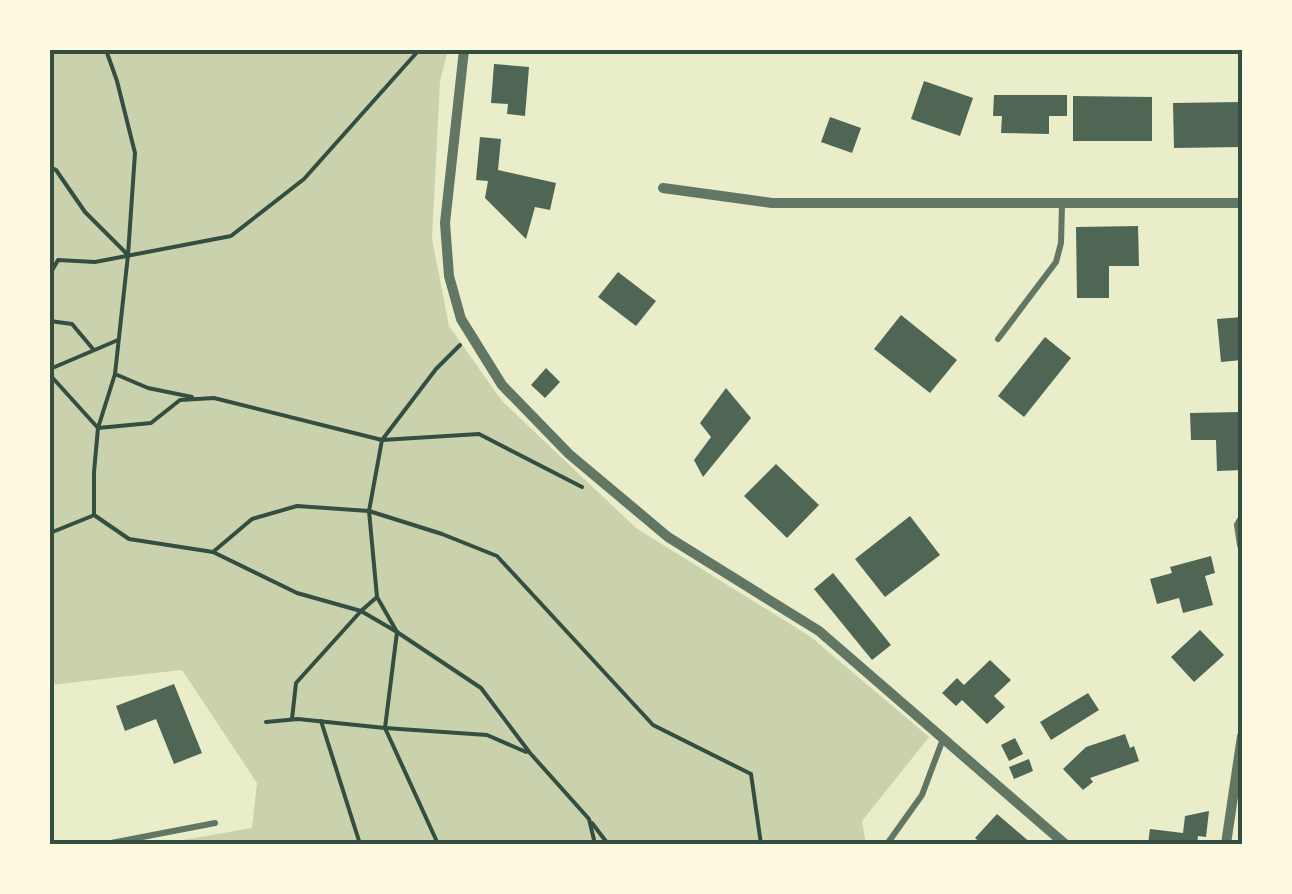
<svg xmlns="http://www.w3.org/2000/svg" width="1292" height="894" font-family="'PT Serif',serif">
  <rect width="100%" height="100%" fill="#e9edc9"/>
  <polygon fill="#cad2ad" points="50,50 448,50 440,81 432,239 449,326 502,401 636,528 811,637 929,737 862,821 866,844 160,844 252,828 257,783 182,670 50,685"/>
  <g fill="#4f6655">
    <polygon points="494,64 529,67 525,116 507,114 508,104 491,103"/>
    <polygon points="924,81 973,98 960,136 911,119"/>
    <polygon points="994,95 1067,95 1067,116 1049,116 1049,134 1001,133 1002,116 993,116"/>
    <polygon points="1073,96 1152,97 1152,141 1073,141"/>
    <polygon points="1242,102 1242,147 1174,148 1173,103"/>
    <polygon points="830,117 861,128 852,153 821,142"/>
    <polygon points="480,137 501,139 498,170 556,183 550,210 535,207 526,239 485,198 488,181 476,180"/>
    <polygon points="1138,226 1139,266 1109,266 1109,298 1077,298 1076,227"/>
    <polygon points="618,272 656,301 636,326 598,297"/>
    <polygon points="901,315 957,360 930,393 874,349"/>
    <polygon points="1242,317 1242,360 1221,362 1217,319"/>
    <polygon points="1045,337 1071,358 1024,417 998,396"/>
    <polygon points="546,368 560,382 545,398 531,385"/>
    <polygon points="726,388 751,418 703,477 694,460 711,437 700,423"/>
    <polygon points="1242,412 1242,470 1217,471 1216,440 1191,440 1190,413"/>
    <polygon points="776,464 819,505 787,538 744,496"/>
    <polygon points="910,516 940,555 885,597 855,559"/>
    <polygon points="1211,556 1215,573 1205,576 1213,605 1183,613 1179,598 1157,604 1150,579 1172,573 1170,567"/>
    <polygon points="833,573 891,645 872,660 814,589"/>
    <polygon points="1200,630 1224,655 1194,682 1171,657"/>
    <polygon points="990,660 1011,680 994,696 1005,707 987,724 962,700 956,706 942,693 957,678 964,685"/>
    <polygon points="174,684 202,753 174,764 156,719 125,731 116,706"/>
    <polygon points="1088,693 1099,710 1051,740 1040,722"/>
    <polygon points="1125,734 1130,748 1134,746 1139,761 1090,778 1093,782 1083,790 1063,769 1086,747"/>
    <polygon points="1015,738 1023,754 1009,761 1001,745"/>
    <polygon points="1029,759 1033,771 1014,779 1009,767"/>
    <polygon points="1209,811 1206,837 1198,836 1197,844 1148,844 1150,829 1183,833 1185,816"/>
    <polygon points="997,814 1032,844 982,844 975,838"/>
  </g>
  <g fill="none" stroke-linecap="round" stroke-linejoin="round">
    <g stroke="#344e41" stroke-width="4">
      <polyline points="106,50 117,81 135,153 128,255 115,374 98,428 94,472 94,515 129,539 213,552 297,593 361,611 397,632 481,688 530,753 589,819 595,844"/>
      <polyline points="50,167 56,170 85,212 128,255"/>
      <polyline points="50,274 58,260 95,262 231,236 304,179 419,50"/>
      <polyline points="50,321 72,324 93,349"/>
      <polyline points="50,369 118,340"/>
      <polyline points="115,374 148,388 192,397"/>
      <polyline points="50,375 98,428"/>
      <polyline points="98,428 151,423 180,400 214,398 382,440 479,434 582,487"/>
      <polyline points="50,533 92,516"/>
      <polyline points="213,552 252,519 297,506 369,511 442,534 497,556 653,725 751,774 761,844"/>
      <polyline points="377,597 397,632 385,728 438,844"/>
      <polyline points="292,719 296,683 361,611 377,597 369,511 382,440 436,369 460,345"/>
      <polyline points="321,721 360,844"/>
      <polyline points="266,722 298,719 385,728 487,735 526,752"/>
      <polyline points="592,823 608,844"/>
    </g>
    <g stroke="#617663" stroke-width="6">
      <polyline points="998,339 1056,262 1061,243 1062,204"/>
      <polyline points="106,844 215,823"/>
      <polyline points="887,844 922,795 943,739"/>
    </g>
    <g stroke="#617663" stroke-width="10">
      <polyline points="464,50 445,223 449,276 461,319 502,385 569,454 668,537 819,631 1065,844"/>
      <polyline points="663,188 772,203 1242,203"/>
      <polyline points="1242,520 1239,525 1242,545"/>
      <polyline points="1226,844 1242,736"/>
    </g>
  </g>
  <rect width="1292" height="894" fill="none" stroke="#fefae0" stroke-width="105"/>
  <rect x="52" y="52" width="1188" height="790" fill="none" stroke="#344e41" stroke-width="4"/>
</svg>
